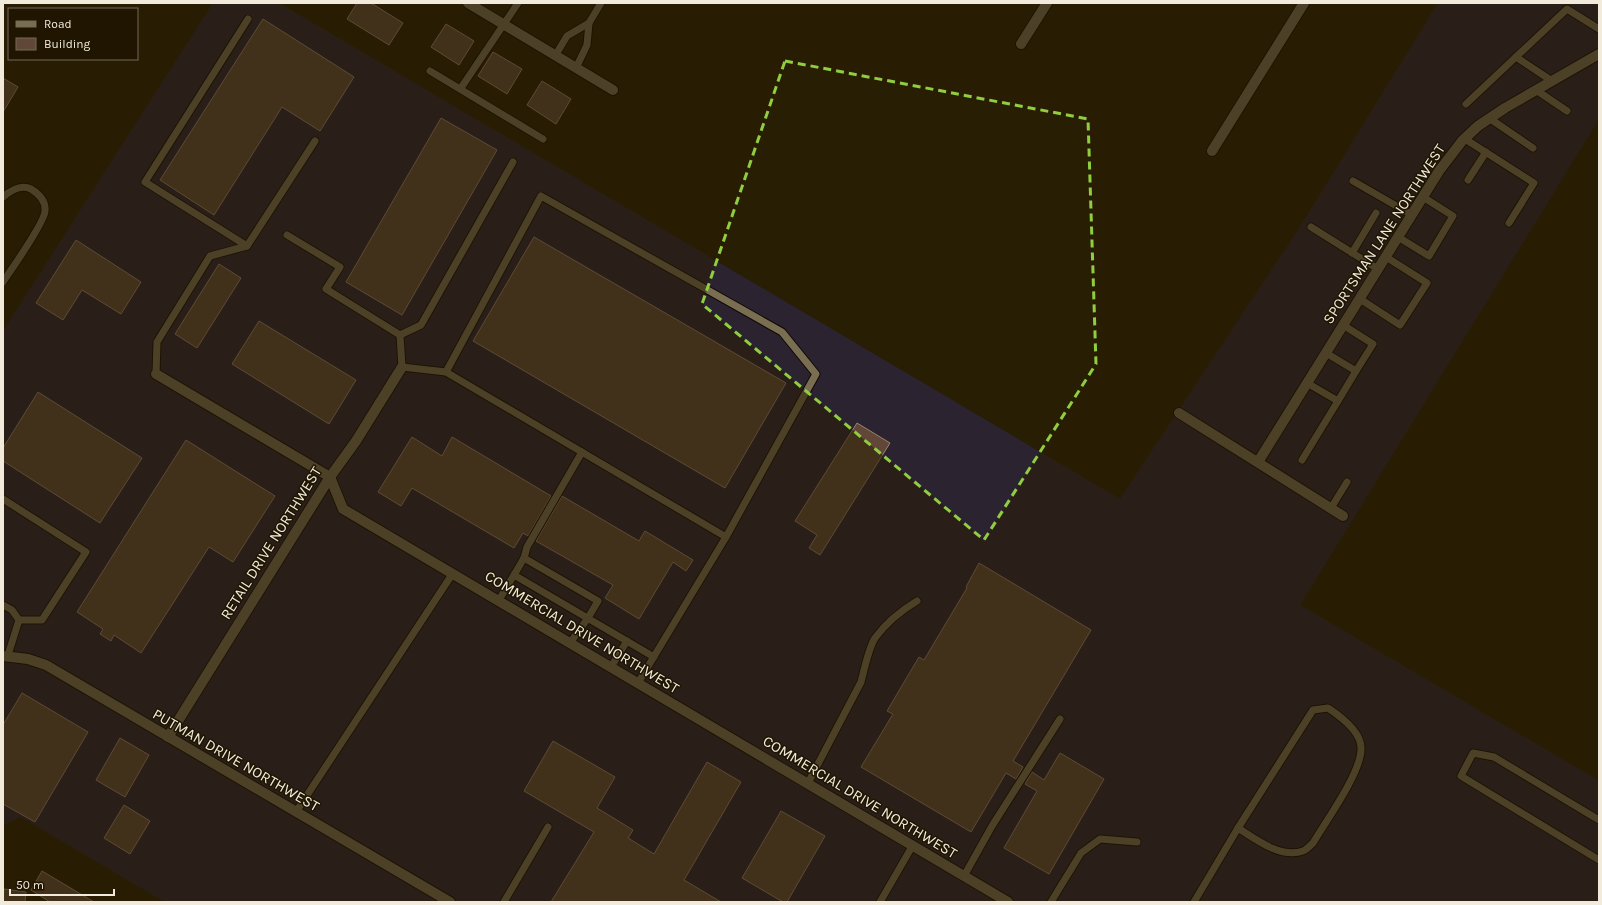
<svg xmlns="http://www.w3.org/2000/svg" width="1602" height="905" font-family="Karla,sans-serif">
  <rect width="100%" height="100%" fill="#281e03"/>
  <polygon fill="#2c2331" points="213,3 279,3 1120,499 1300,227 1438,3 1599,3 1599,119 1300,605 1599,781 1599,902 165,902 21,817 3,825 3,331"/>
  <g fill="#614737" stroke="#9e816f">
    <polygon points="357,3 371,3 403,23 389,45 347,19"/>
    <polygon points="263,19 354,77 320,131 282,107 214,215 160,180"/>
    <polygon points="446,24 474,41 459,65 431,47"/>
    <polygon points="493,52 522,69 507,94 478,76"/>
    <polygon points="3,78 18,87 3,112"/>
    <polygon points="542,81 571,99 556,124 527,105"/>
    <polygon points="441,118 497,150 402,315 346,282"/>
    <polygon points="534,237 786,383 725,488 473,341"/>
    <polygon points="76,240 141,282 121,314 82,290 63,320 36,303"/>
    <polygon points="219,264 241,278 197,348 175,334"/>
    <polygon points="259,321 356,380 329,424 232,364"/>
    <polygon points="38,392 142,458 100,523 3,461 3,448"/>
    <polygon points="857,423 890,443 820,555 809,548 817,535 795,521"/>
    <polygon points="412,437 442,456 452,437 551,496 528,536 523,533 514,548 412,488 401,506 378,492"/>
    <polygon points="186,440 275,496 233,562 209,547 141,653 114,635 111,641 100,634 103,629 77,612"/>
    <polygon points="562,496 639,541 645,531 693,560 686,571 673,562 639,619 605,598 613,585 536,541"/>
    <polygon points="979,563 1091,630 1013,761 1023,767 1016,779 1006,773 971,832 861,767 893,714 887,711 919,657 924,660 967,588 966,587"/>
    <polygon points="22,693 88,732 35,822 3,804 3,725"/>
    <polygon points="120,738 149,755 125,797 96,780"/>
    <polygon points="553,741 615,777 597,808 633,830 628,838 654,854 707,762 741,782 684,880 721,902 551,902 594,832 524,791"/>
    <polygon points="1060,753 1104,779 1049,874 1004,848 1037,791 1025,784 1032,772 1044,780"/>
    <polygon points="124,805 150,821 130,854 104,838"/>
    <polygon points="781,811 825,836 787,902 783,902 742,878"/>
    <polygon points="42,871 94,902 50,902 31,890"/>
    <polygon points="4,889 26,892 25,902 3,902"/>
  </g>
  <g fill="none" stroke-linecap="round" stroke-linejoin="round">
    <g stroke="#110800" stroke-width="9">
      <g id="lane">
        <polyline points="555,56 567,36 589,23 601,3"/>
        <polyline points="1516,57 1552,81"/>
        <polyline points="576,68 587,45 589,23"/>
        <polyline points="430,71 543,139"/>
        <polyline points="461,88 518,3"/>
        <polyline points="1536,90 1567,111"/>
        <polyline points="1466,104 1567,9 1599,29"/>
        <polyline points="1489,118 1533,148"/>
        <polyline points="1465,139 1534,183 1509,223"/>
        <polyline points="1468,180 1486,152"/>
        <polyline points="1353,181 1412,215"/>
        <path d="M3 197C11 190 21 184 31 189 39 194 46 201 45 211 45 222 11 270 3 282"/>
        <polyline points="1311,227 1378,269"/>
        <polyline points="287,235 340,267 326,289 400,335 402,367 446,372 726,537"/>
        <polyline points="1398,237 1429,256 1453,216 1423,197"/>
        <polyline points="247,246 145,182 248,19"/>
        <polyline points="1352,253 1376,213"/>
        <polyline points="1360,299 1400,325 1427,283 1386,257"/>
        <polyline points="1343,325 1373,344 1356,371"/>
        <polyline points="400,335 421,325 513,162"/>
        <polyline points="1326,353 1356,371 1338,401"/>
        <polyline points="446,372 541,196 782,332 816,374 726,537 638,683"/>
        <polyline points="156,374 157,342 210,256 247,246 315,141"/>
        <polyline points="1302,460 1338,401 1307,383"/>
        <polyline points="3,499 86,552 42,620 19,620 8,655"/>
        <polyline points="1331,508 1347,482"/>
        <polyline points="524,558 527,547 582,452"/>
        <polyline points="499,600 514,575"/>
        <polyline points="3,605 12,610 19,620"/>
        <polyline points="570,643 588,618 598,601 524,558 514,575 654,657"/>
        <polyline points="611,667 627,641"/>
        <path d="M1328 708C1340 716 1362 732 1361 749 1361 773 1326 821 1313 843 1310 846 1306 850 1303 851 1281 859 1255 839 1238 828L1313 710Z"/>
        <path d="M808 783 861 682C864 670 869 647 875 638 886 623 902 610 917 601"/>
        <polyline points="296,812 453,573"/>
        <polyline points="1599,820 1494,757 1473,753 1461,776 1599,860"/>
        <polyline points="964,876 992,826 1060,719"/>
        <polyline points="504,902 548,827"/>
        <polyline points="880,902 913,845"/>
        <polyline points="1051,902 1081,853 1100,839 1137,842"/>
        <polyline points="1194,902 1238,828"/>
      </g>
    </g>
    <g stroke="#110800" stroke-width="12">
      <g id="street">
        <polyline points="468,3 613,90"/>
        <polyline points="1021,44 1047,3"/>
        <polyline points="1212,151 1304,3"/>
        <polyline points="156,374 330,477 343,509 1008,902"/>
        <polyline points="1179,413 1343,516"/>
        <polyline points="1258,462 1439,171 1462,141 1478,126 1505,108 1599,54"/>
        <polyline points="3,656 28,659 46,665 450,902"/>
        <polyline points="168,737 330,477 356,441 402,367"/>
      </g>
    </g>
    <use href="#lane" stroke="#796e51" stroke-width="7"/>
    <use href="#street" stroke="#796e51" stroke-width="10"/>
  </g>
  <path d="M0 0H1602V905H0ZM785 61 1088 119 1096 364 984 540 702 304Z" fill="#281e03" fill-opacity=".55" fill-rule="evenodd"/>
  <path fill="none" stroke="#90cd40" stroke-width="3" stroke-dasharray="8 5" stroke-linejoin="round" d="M785 61 1088 119 1096 364 984 540 702 304Z"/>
  <g text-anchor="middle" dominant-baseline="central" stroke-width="3" stroke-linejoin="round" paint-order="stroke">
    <g font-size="15" fill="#f2ebdb" stroke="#1f1500">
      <text transform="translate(1384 234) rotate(-57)">SPORTSMAN LANE NORTHWEST</text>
      <text transform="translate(271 543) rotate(-58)">RETAIL DRIVE NORTHWEST</text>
      <text transform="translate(582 632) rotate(31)">COMMERCIAL DRIVE NORTHWEST</text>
      <text transform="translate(236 760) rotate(30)">PUTMAN DRIVE NORTHWEST</text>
      <text transform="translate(860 797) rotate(31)">COMMERCIAL DRIVE NORTHWEST</text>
    </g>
  </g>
  <rect width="1602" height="905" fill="none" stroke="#f2ebdb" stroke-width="8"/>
  <rect x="8" y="8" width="130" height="52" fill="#1f1500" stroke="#736b58"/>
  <rect x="16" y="21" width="20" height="6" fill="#796e51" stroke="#736b58"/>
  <text x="44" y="28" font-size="12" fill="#f2ebdb">Road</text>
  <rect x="16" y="38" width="20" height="12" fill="#614737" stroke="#736b58"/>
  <text x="44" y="48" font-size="12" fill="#f2ebdb">Building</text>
  <path d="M10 889v6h104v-6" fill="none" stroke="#f2ebdb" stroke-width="2"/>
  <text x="16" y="889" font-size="12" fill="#f2ebdb" stroke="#1f1500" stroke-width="3" paint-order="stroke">50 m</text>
</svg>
